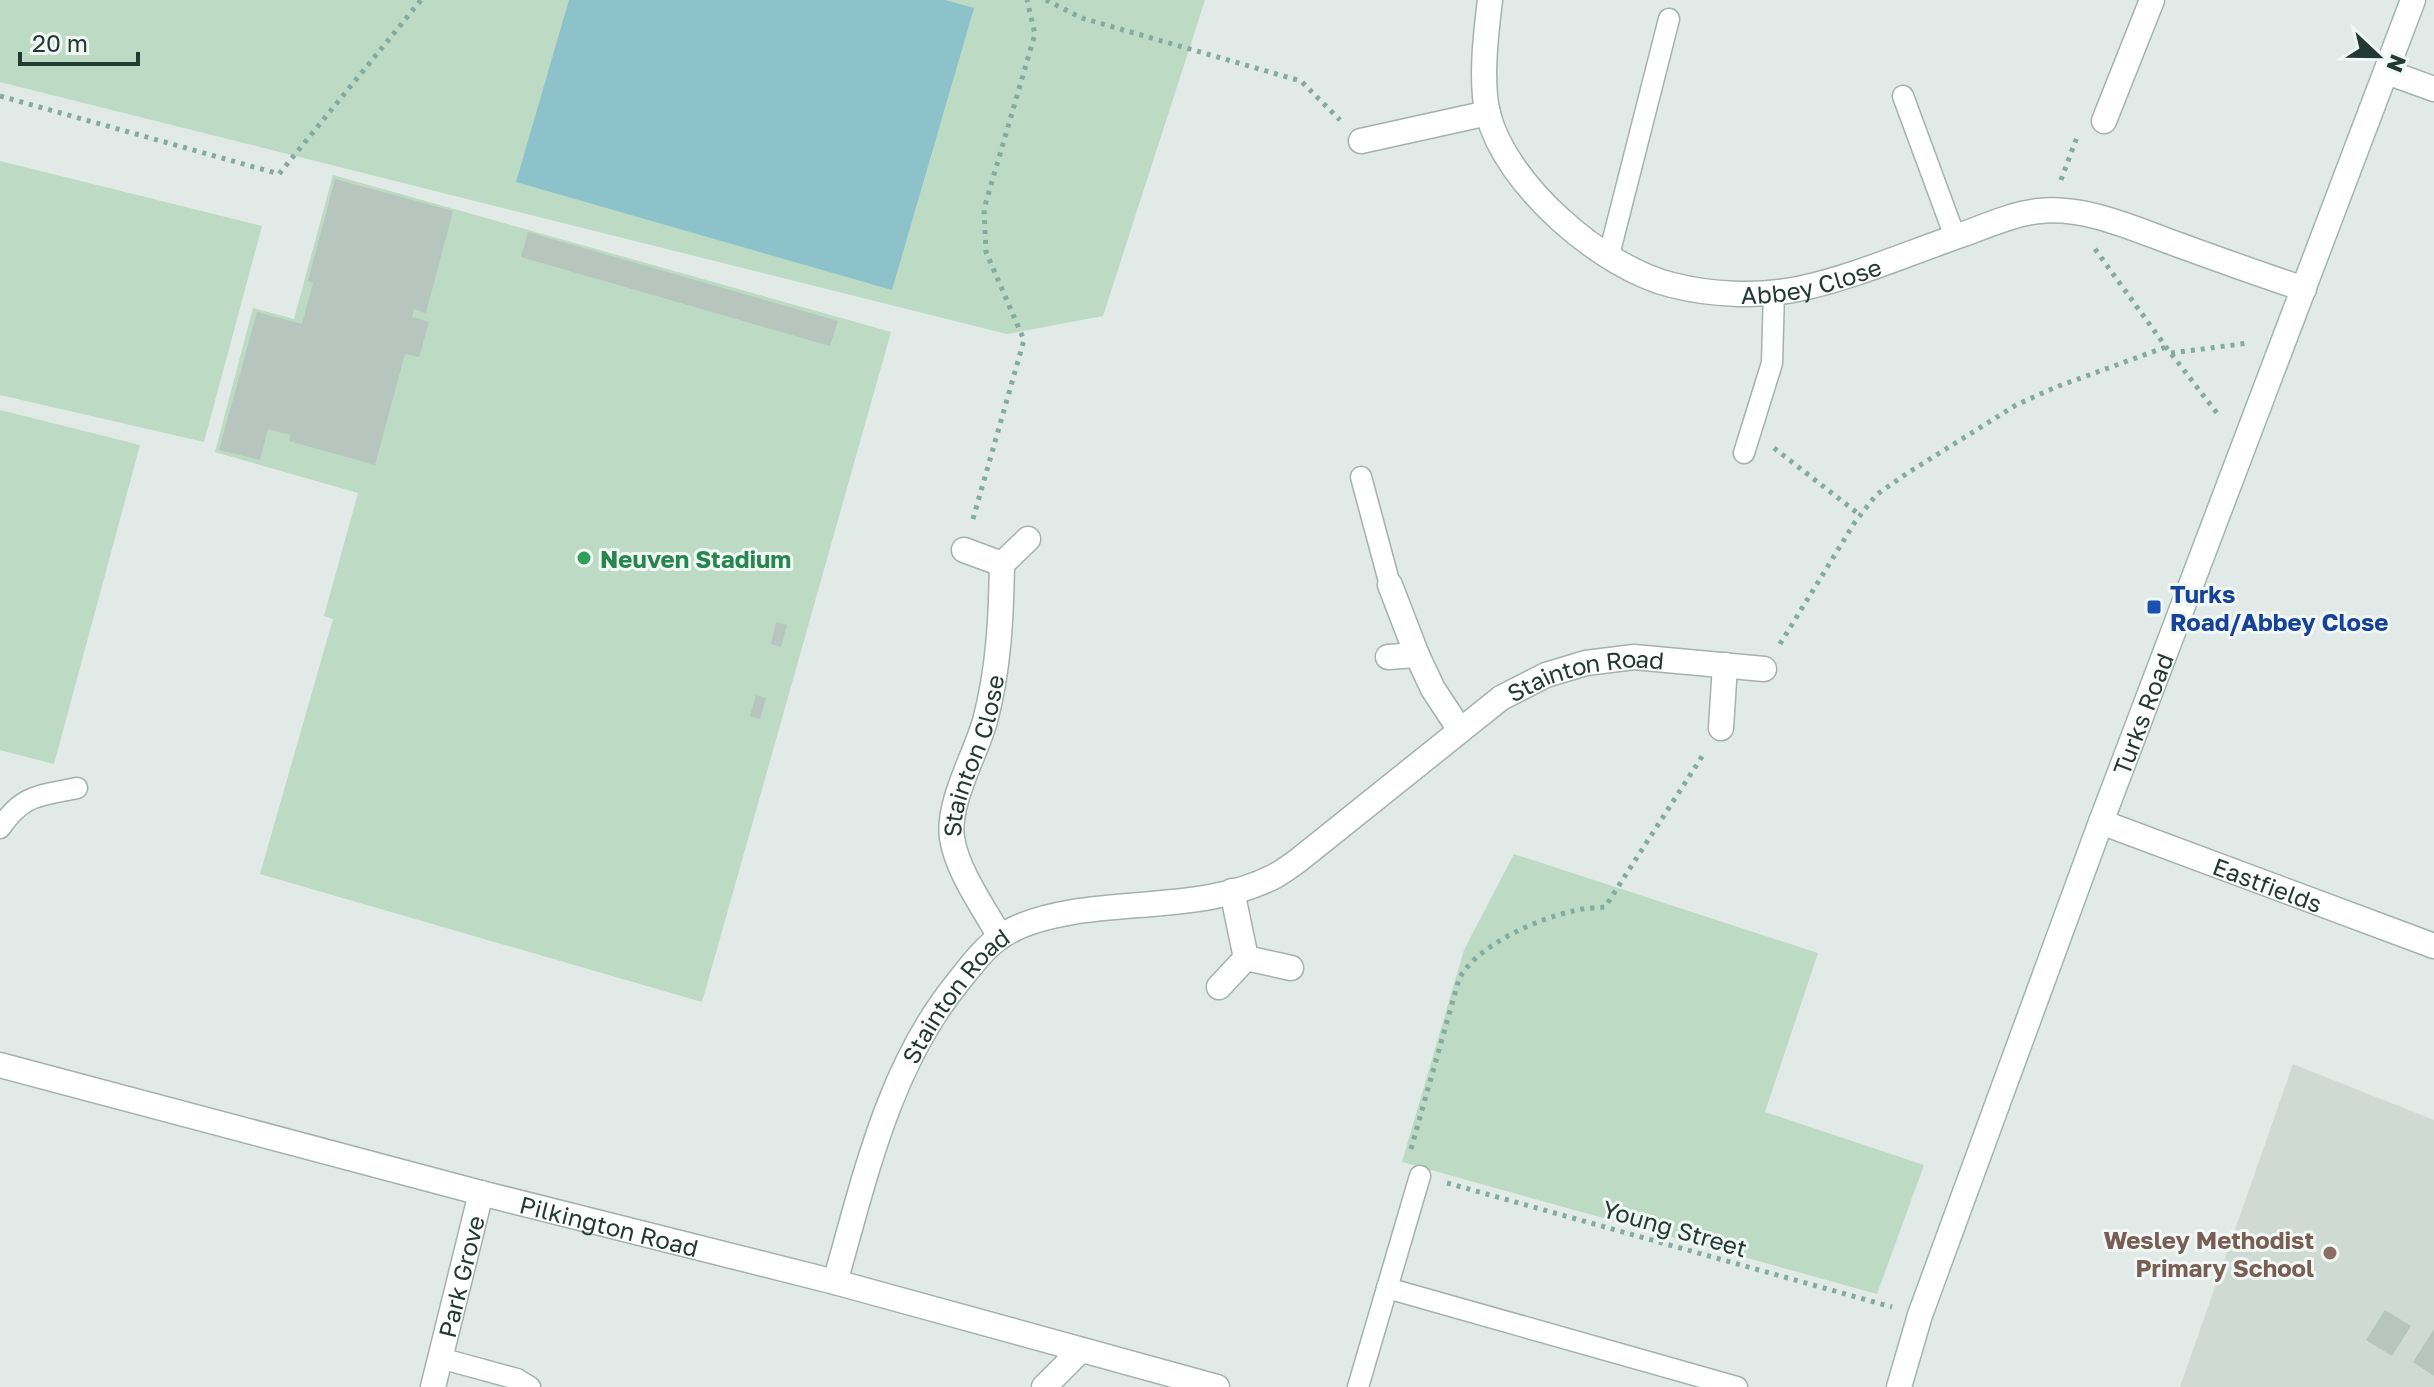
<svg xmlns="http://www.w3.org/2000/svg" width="2434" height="1387" font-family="'Golos Text',sans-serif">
  <rect width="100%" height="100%" fill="#e1eae6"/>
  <polygon fill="#cfdad5" points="2293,1064 2434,1120 2434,1387 2180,1387"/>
  <g fill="#bcdac4">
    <polygon points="0,0 1205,0 1103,316 1007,334 0,82"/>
    <polygon points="0,161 262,226 204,442 0,395"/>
    <polygon points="333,175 891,332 702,1002 260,874 333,619 324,616 358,493 215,452 253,308 294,319"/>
    <polygon points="0,410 140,445 54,764 0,750"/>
    <polygon points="1514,854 1818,953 1765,1112 1924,1165 1877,1294 1402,1162 1464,950"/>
  </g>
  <polygon fill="#8dc2cb" points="569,0 945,0 974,8 892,290 516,182"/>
  <g fill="#b7c5bf">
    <polygon points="335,179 453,211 426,313 414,309 412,317 429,322 419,357 405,354 375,465 289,441 291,435 268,429 260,460 219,450 257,312 302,324 313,283 308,281"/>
    <polygon points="528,232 838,321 830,346 521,257"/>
    <polygon points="776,622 787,625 781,647 771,644"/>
    <polygon points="756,695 766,698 760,719 750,716"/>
    <polygon points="2385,1310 2411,1326 2392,1356 2366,1340"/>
    <polygon points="2434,1329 2434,1376 2413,1362"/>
  </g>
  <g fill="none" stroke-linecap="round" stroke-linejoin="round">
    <g stroke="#a4b1ad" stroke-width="23">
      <g id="lane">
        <polyline points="1903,96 1955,237"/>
        <polyline points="1609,255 1669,19"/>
        <polyline points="1744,453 1772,363 1774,291"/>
        <polyline points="1361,477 1390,585"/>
        <path d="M0 828C23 794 39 796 77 788"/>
        <polyline points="1387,1288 1737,1387"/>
        <polyline points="440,1358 517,1379 530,1387"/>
        <polyline points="1358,1387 1420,1176"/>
      </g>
    </g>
    <g stroke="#a4b1ad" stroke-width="27">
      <g id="street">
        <path id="s1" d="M1490 0C1486 33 1480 82 1488 114 1506 185 1602 268 1672 285 1711 295 1757 297 1798 289 1852 278 1911 252 1964 234 1988 225 2013 214 2039 211 2087 206 2134 229 2179 245 2220 260 2262 275 2304 289"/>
        <polyline points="2387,72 2434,89"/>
        <polyline points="2104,121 2152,0"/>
        <polyline points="1361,141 1488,113"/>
        <polyline points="964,550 1002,564 1028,539"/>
        <polyline points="1390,585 1417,655 1433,689 1460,730"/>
        <polyline points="1388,657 1417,655"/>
        <polyline points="1721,728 1725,665"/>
        <path id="s2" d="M2101 822 2434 946"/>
        <polyline points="1232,891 1246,958"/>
        <path id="s3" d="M1000 937C984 908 957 871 952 838 947 803 975 756 985 721 999 668 1001 618 1002 564"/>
        <polyline points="1219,987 1246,958 1291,968"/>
        <path id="s4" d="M0 1065 481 1193 835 1282 1217 1387"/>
        <path id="s5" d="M835 1282C865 1178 888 1068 958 982 970 967 983 949 999 938 1019 923 1049 916 1073 912 1140 901 1213 908 1275 876 1284 871 1292 865 1300 859L1501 698 1546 675 1586 663 1634 657 1764 669"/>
        <path id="s6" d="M433 1387 481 1193"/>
        <polyline points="1044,1387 1081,1350"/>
      </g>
    </g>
    <g stroke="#a1b5ae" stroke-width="27">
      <g id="secondary">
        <path id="s7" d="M1899 1387 1920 1315 2101 822 2413 0"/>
      </g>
    </g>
    <g stroke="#84ab9f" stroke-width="5" stroke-dasharray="4 6" stroke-linecap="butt">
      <polyline points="1046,0 1082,18 1301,81 1340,120"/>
      <polyline points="0,96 279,174 421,0"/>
      <polyline points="2061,180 2077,137"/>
      <polyline points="2095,249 2166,347 2220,417"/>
      <polyline points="2171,353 2249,343"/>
      <polyline points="1774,448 1860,515"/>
      <polyline points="973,519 1024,340 986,252 984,209 1035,34 1027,0"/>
      <polyline points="1780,644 1855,522 1876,495 1906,474 2016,405 2056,387 2166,347"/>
      <path d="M1411 1149 1459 979C1477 945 1537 919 1573 911 1583 908 1595 908 1605 907L1703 755"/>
      <polyline points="1447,1183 1892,1307"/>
    </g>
    <use href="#lane" stroke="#fff" stroke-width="20"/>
    <use href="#street" stroke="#fff" stroke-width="24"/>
    <use href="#secondary" stroke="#fff" stroke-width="24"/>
  </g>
  <circle fill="#2e9e5b" stroke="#f1f7f4" stroke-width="3" cx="584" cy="558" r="8"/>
  <rect fill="#1a4fb4" stroke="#f1f7f4" stroke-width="3" x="2146" y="599" width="16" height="16" rx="4"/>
  <circle fill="#8d6e63" stroke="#f1f7f4" stroke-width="3" cx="2330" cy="1253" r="8"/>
  <g text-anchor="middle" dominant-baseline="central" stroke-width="6" stroke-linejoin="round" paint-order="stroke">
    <g font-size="24" fill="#233933" stroke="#f1f7f4">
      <text stroke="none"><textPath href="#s1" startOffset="516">Abbey Close</textPath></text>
      <text stroke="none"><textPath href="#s5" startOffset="1050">Stainton Road</textPath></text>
      <text stroke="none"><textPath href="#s7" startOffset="716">Turks Road</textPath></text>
      <text stroke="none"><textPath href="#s3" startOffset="196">Stainton Close</textPath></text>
      <text stroke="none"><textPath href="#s2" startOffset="178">Eastfields</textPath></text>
      <text stroke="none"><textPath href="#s5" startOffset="314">Stainton Road</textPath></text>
      <text stroke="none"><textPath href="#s4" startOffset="630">Pilkington Road</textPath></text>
      <text transform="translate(1675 1228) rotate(16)">Young Street</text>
      <text stroke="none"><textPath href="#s6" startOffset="114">Park Grove</textPath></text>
    </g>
    <g font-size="24" font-weight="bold" fill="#27864d" stroke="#f1f7f4" text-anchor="start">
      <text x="600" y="558">Neuven Stadium</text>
    </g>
    <g font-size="24" font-weight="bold" fill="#164399" stroke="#f1f7f4" text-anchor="start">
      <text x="2170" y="593">Turks<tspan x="2170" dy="28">Road/Abbey Close</tspan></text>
    </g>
    <g font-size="24" font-weight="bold" fill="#785e54" stroke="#f1f7f4" text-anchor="end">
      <text x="2314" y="1239">Wesley Methodist<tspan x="2314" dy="28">Primary School</tspan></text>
    </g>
  </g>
  <g transform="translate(2378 56) rotate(112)" stroke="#f1f7f4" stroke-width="6" paint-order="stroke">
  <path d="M0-6L14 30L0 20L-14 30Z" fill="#233933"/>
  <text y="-12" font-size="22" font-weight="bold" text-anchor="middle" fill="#233933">N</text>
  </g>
  <path d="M20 52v12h118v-12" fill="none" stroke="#233933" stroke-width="4"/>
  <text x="32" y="52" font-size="24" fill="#233933" stroke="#f1f7f4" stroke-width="6" paint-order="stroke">20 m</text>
</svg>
